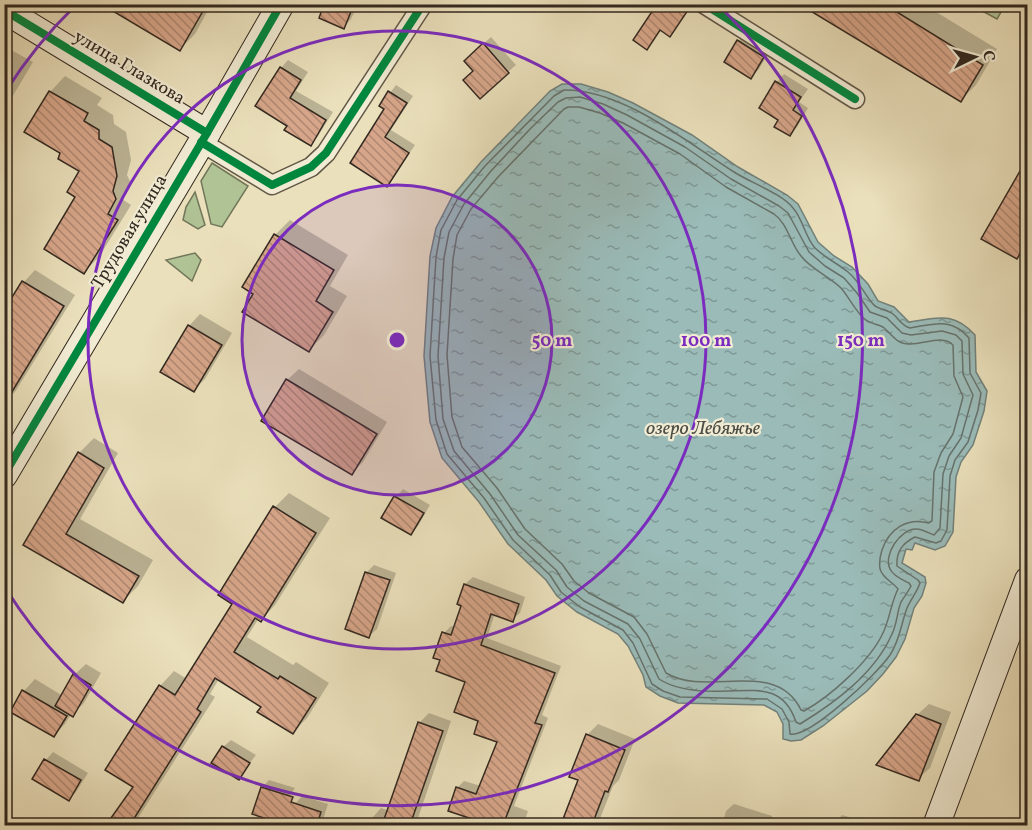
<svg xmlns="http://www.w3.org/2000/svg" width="1032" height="830" font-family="Vollkorn,serif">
  <defs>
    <pattern id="park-crowns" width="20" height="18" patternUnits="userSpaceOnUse" patternTransform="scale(1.5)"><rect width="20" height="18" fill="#b0c395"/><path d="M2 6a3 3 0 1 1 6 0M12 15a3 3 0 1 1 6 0" fill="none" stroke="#909e79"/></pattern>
    <pattern id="water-ripples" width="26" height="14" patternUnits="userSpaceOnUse" patternTransform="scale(1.5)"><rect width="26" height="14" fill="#9abbb8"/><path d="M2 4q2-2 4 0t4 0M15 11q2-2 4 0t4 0" fill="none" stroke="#7e9895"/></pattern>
    <pattern id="building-back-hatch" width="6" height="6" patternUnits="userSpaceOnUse" patternTransform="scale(1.5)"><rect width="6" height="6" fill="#d7a68a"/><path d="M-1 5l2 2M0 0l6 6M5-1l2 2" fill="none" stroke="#af8770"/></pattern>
  </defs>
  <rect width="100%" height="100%" fill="#eae0bb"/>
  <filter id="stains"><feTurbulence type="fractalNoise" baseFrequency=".00333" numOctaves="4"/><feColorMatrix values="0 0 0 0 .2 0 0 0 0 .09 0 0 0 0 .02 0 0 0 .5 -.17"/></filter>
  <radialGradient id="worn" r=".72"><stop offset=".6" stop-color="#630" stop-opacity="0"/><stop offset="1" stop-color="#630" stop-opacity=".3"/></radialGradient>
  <g fill="#b0c395" stroke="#72765a" stroke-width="1.5">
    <polygon points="212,163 248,186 222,227 211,224 201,181"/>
    <polygon points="195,192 205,225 198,229 183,220 186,207"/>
    <polygon points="195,253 201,260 192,281 166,260"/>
  </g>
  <polygon fill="url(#park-crowns)" stroke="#72765a" stroke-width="1.5" points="971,5 1005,4 1005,5 997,19"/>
  <path fill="url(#water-ripples)" stroke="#71817b" stroke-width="1.5" d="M562 84H581L608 92 633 103 692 135 738 167 787 195 798 204 818 242 834 256 852 267 868 284 878 301 894 307 909 322C938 318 953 311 975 335L976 372 987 391 984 411 973 445 961 462 956 477 953 532 945 546 935 550 915 543 912 550 906 549 902 563 925 577 926 583 922 596 914 608 905 639 896 657 883 674 867 691 823 726 801 740 791 741 783 739V724L777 712 764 705 678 703 660 696 646 687 643 675 628 646 618 634 577 612 557 596 546 580 508 544 479 502 442 458 430 422 424 356 430 256 436 228 452 197 481 162 550 91Z"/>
  <g fill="#0003">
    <polygon points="104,4 218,4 215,7 211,5 195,34 180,49"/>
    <polygon points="326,4 358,4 351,19 344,27"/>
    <polygon points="659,4 693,5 670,35 662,29 647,48"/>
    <polygon points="809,4 923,4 997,49 976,85 961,100"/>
    <polygon points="746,34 771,49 759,69 751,77 738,41"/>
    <polygon points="491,37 516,65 508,72 475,71 473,53"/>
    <polygon points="4,46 33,62 11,99 4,106"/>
    <polygon points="288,60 308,72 296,91 333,112 318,136 311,144 289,125 281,68"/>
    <polygon points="784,74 808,89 799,102 808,108 797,127 789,134 780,120 761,108 777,82"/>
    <polygon points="65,76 102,98 97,105 113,115 114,124 126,132 131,160 127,175 131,183 122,199 131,205 99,257 84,272 77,197 81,170 62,153 50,92"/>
    <polygon points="396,85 413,96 391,130 415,145 393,178 387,185 352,162 386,109 381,105"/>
    <polygon points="1028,160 1028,247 1017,257"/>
    <polygon points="290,220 348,255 330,286 347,296 324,335 309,350 255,293 275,235"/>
    <polygon points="35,270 75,295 15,392 4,403 4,313 24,282"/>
    <polygon points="200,314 232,333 205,379 194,390 189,326"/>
    <polygon points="299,369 387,422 363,462 352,473 287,380"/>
    <polygon points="94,438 118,453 80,519 153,560 138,586 123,601 25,545 79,453"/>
    <polygon points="403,489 430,505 418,526 411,533 384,517 396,497"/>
    <polygon points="289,493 330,518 275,605 261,620 259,618 247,637 293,665 296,662 329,683 307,718 293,732 263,706 219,679 210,694 215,697 133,826 111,826 135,787 160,686 174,671 187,679 234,604 220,595 275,507"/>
    <polygon points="374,565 396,573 377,629 369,636 366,573"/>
    <polygon points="473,577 525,597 520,613 512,620 495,613 487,638 561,666 542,715 548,718 514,806 528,811 523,826 468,826 471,817 457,788 464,781 481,786 499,741 480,720 467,682 442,659 444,633 451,626 455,627 463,605 458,603 465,584"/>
    <polygon points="86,664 101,673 84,703 72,715 71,714 65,724 54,735 12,711 24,691 35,679 63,696 74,675"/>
    <polygon points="929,704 951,712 930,768 918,779 917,715"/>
    <polygon points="429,713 451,721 417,821 423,823 422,826 369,826 372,818 381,808 389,811 419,723"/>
    <polygon points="598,724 635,739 619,780 613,786 597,826 563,826 580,780 587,735"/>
    <polygon points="231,740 256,755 238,778 223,747"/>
    <polygon points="53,752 88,773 76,792 69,799 34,779 46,760"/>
    <polygon points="269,780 295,788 279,812 262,788"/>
    <polygon points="302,796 328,804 321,826 286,826 295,804"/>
    <polygon points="734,804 772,816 769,826 722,826 726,811"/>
    <polygon points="842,815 869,823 868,826 833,826"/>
  </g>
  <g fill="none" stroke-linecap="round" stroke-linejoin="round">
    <g stroke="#66726c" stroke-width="1.5">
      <path d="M564 90C622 89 687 142 734 172 751 183 781 193 793 208 803 219 805 237 815 248 825 258 837 263 848 272 860 282 864 294 873 304 878 310 887 309 893 314 899 319 902 326 910 328 934 324 951 317 969 338L970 373 981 393 978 410 968 442 955 460 950 476 947 530 941 541 936 543 915 537C903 543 896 551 897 566L918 580 920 583C917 592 911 599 907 608 901 624 900 640 890 655 877 674 810 738 790 734L789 722 782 709 767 699 680 697 663 691 652 684 633 643 623 630 580 607 561 592 550 575 513 540 484 498 447 454 436 420 430 356 436 257 441 230 457 200 485 166 554 96Z"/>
      <path d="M580 97 603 104 627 115 685 147 731 179 779 206 788 213 809 252 825 266 844 278 857 293 870 312 887 318 902 333 911 335 942 331 956 335 962 341 963 374 973 395 961 438 949 456 943 474 940 528 934 535C929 533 922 529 916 529 900 529 883 555 890 569 893 576 903 580 909 583L911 586C908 592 904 597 901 602 897 612 897 624 892 634 875 673 836 702 800 724L796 722C784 686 759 690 727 691 705 692 677 691 659 679L640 639 628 624 584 601 567 587 556 570 518 535 490 494 454 451 443 419 438 356 444 258 449 232 464 204 491 171 531 128 558 102 566 98Z"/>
      <path d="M579 107 600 113 623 123 680 154 726 187 774 214C788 224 790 243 801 256 812 270 829 276 841 288 849 297 857 314 866 320 871 324 878 324 883 327 892 334 896 344 909 344 923 345 942 334 953 345L954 376 963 397 953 434 941 453 934 472 932 521 929 523C907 517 889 529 882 550 880 556 879 562 880 569 883 579 893 582 898 589 891 603 890 618 883 633 870 661 831 696 804 711L801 710C775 657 707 698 666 673L647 634 634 617 589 593 574 581 562 564 525 529 497 488 462 447 452 417 447 355 453 259 457 235 471 209 498 177 564 109 568 107Z"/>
    </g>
  </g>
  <g fill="url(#building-back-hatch)" stroke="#332920" stroke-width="1.5">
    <polygon points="101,4 207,4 180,51"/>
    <polygon points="324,4 354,4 344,29 319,18"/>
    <polygon points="657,4 692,4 670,37 660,30 647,50 633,40"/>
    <polygon points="799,4 884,4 983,65 961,102"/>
    <polygon points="737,40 764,57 751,79 724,62"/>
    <polygon points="483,43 509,73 480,99 463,80 473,71 464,61"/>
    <polygon points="280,67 301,80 290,98 326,120 311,146 284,130 287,126 255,106"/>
    <polygon points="775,81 801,97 793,110 802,116 790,136 774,127 778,120 759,108"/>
    <polygon points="49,91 88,113 84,121 99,130 99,139 112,147 117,176 113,191 116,199 108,214 118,220 84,274 44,249 75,197 67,192 79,171 58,159 60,153 24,132"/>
    <polygon points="388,91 407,103 385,137 409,153 387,187 350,163 384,109 379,106"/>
    <polygon points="1028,157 1028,240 1017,259 981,239"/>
    <polygon points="274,234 334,270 316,301 333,312 309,352 242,312 253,294 242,287"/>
    <polygon points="22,281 64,306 4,405 4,310"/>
    <polygon points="188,325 222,345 194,392 160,372"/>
    <polygon points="286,379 377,434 352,475 261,421"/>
    <polygon points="78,452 104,468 66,534 139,576 123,603 23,545"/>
    <polygon points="394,496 424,513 411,535 381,518"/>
    <polygon points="273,506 316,533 261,622 255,618 234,652 278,679 280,676 316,698 293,734 257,712 261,707 215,678 197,709 201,712 130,825 106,825 133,787 105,770 159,685 175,695 232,604 218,595"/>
    <polygon points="365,572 390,580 369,638 345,629"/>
    <polygon points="464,584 519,604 513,622 491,614 481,645 555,673 535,723 542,725 503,825 490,825 448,811 456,787 476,794 497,742 474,734 478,721 454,712 465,682 436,671 440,660 433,658 442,632 451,635 461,606 457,604"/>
    <polygon points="73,674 91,685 73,717 55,706"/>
    <polygon points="22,690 67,716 54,737 10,712"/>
    <polygon points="916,714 941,724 919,781 876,765"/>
    <polygon points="418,722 443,731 433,759 410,825 382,825"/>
    <polygon points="586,734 625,750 608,792 605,791 592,825 579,825 563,819 578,780 569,777"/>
    <polygon points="222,746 250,763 239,780 211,763"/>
    <polygon points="44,759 81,780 69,801 32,779"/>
    <polygon points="261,787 293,797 291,802 321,812 317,825 285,825 252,814"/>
  </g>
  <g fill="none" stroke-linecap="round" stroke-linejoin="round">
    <g stroke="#615747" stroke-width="21">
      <g id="street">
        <polyline points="704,4 855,99"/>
        <polyline points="201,142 272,185 311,167 326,153 423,4"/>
      </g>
    </g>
    <g stroke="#332920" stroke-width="28">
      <g id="secondary">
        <polyline points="4,10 207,133"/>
        <polyline points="4,475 207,133 281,4"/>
        <polyline points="936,826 1028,580"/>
      </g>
    </g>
    <use href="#street" stroke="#f1ebd3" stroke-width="18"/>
    <use href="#secondary" stroke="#f1ebd3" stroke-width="26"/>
    <g stroke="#f1ebd3" stroke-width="11">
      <g id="cycleway">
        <polyline points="704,4 855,99"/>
        <polyline points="4,10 207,133"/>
        <polyline points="201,142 272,185 311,167 326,153 423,4"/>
        <polyline points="4,475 207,133 281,4"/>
      </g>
    </g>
    <use href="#cycleway" stroke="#00873e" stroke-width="8"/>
  </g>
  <circle cx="397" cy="340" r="155" fill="#7b2cbf" fill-opacity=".12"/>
  <g fill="none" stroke="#7b2cbf" stroke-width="3">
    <circle cx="397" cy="340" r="155"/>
    <circle cx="397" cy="340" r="309"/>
    <path d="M6 91A464 464 0 0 1 75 6M719 6A464 464 0 1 1 6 589"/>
  </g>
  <g text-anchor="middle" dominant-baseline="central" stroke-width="4.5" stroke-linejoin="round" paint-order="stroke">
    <g font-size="18" fill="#332920" stroke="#f1ebd3">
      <text transform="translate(129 68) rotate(31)">улица Глазкова</text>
      <text transform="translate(130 232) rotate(-59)">Трудовая улица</text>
    </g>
    <g font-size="20" font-style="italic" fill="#4d4e46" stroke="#f1ebd3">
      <text x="703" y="429">озеро Лебяжье</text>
    </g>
  </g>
  <circle cx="397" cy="340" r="9" fill="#7b2cbf" stroke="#f1ebd3" stroke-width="3"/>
  <g font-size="18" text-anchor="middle" font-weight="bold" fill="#7b2cbf" stroke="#f1ebd3" stroke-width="4.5" stroke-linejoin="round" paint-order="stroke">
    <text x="552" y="346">50 m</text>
    <text x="706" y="346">100 m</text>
    <text x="861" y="346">150 m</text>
  </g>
  <rect width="1032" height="830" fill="none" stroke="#eae0bb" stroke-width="24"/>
  <rect x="6" y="6" width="1020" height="818" fill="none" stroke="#332920" stroke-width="3"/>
  <rect x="12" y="12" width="1008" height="806" fill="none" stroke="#332920" stroke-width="1.5"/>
  <g transform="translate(975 57) rotate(85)" stroke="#f1ebd3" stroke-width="4.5" paint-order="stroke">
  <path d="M0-4.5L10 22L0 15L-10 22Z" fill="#332920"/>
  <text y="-9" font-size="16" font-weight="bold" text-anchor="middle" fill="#332920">С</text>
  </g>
  <rect width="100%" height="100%" filter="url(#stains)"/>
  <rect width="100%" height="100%" fill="url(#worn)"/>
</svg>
